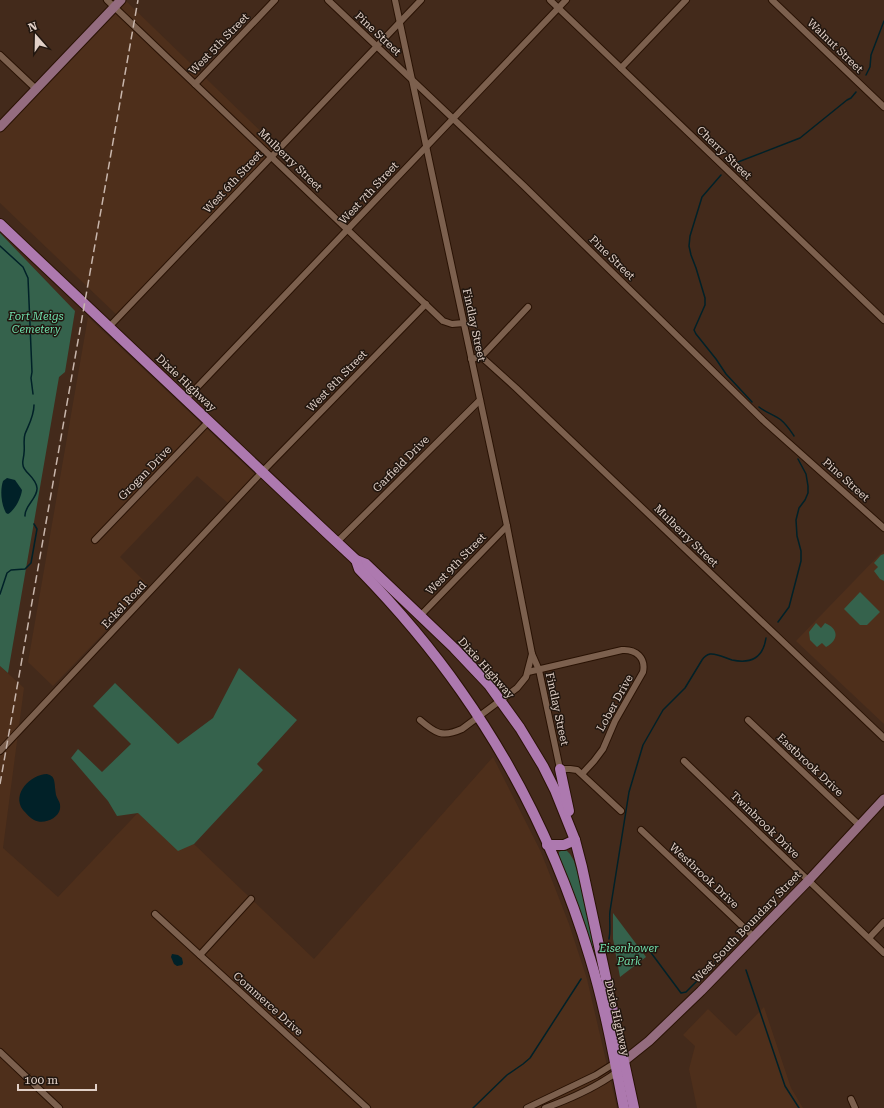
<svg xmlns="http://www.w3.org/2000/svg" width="884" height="1108" font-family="'Roboto Serif',serif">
  <rect width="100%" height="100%" fill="#432a1b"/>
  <g fill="#4e2f1b">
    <polygon points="115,0 125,0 281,151 121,319 0,203 0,119"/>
    <polygon points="88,317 255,474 228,503 197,476 120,557 149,586 53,686 28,662"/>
    <polygon points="884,550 884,724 796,641"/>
    <polygon points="0,666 24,688 3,848 58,897 149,801 314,959 493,757 541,852 569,924 587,979 617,1108 0,1108"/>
    <polygon points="764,1007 791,1088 803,1108 697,1108 689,1069 695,1046 683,1035 708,1009 736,1036"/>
  </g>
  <g fill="#35624c">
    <polygon points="0,233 75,311 65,372 59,377 8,673 0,666"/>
    <polygon points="884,554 884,581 880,579 874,571 878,567 874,563 881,555"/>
    <polygon points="860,592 880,612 867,625 860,625 844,609"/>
    <path d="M816 623 821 628 825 623C839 629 839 640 826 647L822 643 817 647 810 640 809 632Z"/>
    <polygon points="239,668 297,720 257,764 263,770 194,844 178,851 138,813 117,816 108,801 71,758 78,749 102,772 131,744 93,706 115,683 178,744 213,718"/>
    <polygon points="563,850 566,850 570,854 574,861 587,906 606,993 559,855 559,852"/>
    <polygon points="613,913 646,957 620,977 613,939"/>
  </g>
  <g fill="#012128">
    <path d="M7 478 15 480 22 490C21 498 15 510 8 514L6 513C1 504 0 490 3 481Z"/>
    <path d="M47 774C50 775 53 776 54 780 55 784 55 790 56 795 58 801 61 802 60 809 58 819 43 825 34 820 30 818 26 813 23 810 11 794 31 774 47 774Z"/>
    <polygon points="172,954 178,955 182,958 183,963 182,965 177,966 174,964 171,957"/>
  </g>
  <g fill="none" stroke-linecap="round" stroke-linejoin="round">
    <g stroke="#012128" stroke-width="1.5">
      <polyline points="866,75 870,67 871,55 884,21"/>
      <polyline points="738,162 800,138 847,100 851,98 856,92"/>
      <polyline points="721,175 702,197 690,236 689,246 691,255 696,268 705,298 705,305 694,330 696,334 716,359 726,374 752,402"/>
      <polyline points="0,246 23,267 28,278 32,372 31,378 33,394"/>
      <path d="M759 407C766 413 775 415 781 420 787 425 790 430 794 436"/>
      <path d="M25 516C24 506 38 498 37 488 36 477 23 472 23 465 22 461 24 457 24 453 25 447 23 440 25 434 29 424 34 416 34 405"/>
      <polyline points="0,594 7,573 11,570 25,569 31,563 37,529 34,524"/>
      <polyline points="778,622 789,607 801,561 801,551 797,536 796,520 799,508 805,500 808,493 808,486 806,474 798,459"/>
      <path d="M609 939C611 929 609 920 610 911L629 792 643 745 663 710 685 688 702 660C704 657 706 655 710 654 717 653 725 658 732 660 751 664 763 658 766 638"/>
      <polyline points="649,950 681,993 686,992 708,970"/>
      <polyline points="715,962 729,949"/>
      <polyline points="746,970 785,1086 799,1108"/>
      <polyline points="473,1108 507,1075 523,1064 530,1058 581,979"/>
    </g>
    <g stroke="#291204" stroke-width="8">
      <g id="street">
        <polyline points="107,0 443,321 452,324 464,323"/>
        <polyline points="328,0 524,186 763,420 884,528"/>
        <polyline points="395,0 507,526 532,654 539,670 560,769 570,769 577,770 621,811"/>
        <polyline points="550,0 884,320"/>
        <polyline points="772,0 884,107"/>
        <polyline points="0,55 36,89"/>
        <polyline points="621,68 686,0"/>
        <polyline points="195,84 275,0"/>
        <polyline points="109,327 421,0"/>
        <polyline points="481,357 528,307"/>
        <polyline points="471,359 481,357 485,360 516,388 884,738"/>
        <polyline points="186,399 566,0"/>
        <polyline points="95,540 209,421"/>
        <polyline points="337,542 480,400"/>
        <polyline points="420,616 507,526"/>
        <path d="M528 672 622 650C636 649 646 658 643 672L615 721 603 749 594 761 582 774"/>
        <path d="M420 720C435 733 442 738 462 729L517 688 526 677 532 654"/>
        <polyline points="748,720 859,825"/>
        <polyline points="0,751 262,472 426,304"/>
        <polyline points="684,761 884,953"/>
        <polyline points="641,830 754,937"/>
        <polyline points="155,914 367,1108"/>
        <polyline points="869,938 884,922"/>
        <polyline points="200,955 251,899"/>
        <polyline points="0,1052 59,1108"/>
        <polyline points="851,1099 855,1108"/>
        <polyline points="527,1108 596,1075 615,1063 618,1064"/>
        <path d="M545 1108C570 1099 595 1088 617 1072"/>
      </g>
    </g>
    <g stroke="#291204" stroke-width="11">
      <g id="secondary">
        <polyline points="0,127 121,0"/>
        <polyline points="619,1065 649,1041 701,991 809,880 884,799"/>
      </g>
    </g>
    <g stroke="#291204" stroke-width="12">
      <g id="primary">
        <polyline points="0,224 328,534 356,560 366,564 454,648 489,685 520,728 543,766 555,790 575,840 582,867 634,1108"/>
        <path d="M356 560 359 569C396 607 431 648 461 691 518 772 562 864 590 958 605 1007 614 1058 624 1108"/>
        <polyline points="560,769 569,811"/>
        <polyline points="547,845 564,845 575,840"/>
      </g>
    </g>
    <use href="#street" stroke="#7c604e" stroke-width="6"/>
    <use href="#secondary" stroke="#946c7f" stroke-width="9"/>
    <use href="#primary" stroke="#ad79af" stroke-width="10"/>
    <polyline stroke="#c8b6ac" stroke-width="1.5" stroke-dasharray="8 4" stroke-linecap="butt" points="0,784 138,0"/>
  </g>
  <g text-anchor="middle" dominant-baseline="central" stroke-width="3" stroke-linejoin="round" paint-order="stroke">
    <g font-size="11" fill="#e1d0c7" stroke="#21160f">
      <text transform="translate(378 34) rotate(43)">Pine Street</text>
      <text transform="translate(219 44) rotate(-46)">West 5th Street</text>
      <text transform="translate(835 46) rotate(44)">Walnut Street</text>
      <text transform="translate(724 153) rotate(44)">Cherry Street</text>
      <text transform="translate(290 160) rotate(44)">Mulberry Street</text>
      <text transform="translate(233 182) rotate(-47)">West 6th Street</text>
      <text transform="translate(369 193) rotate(-47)">West 7th Street</text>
      <text transform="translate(612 258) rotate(44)">Pine Street</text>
      <text transform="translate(474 325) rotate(78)">Findlay Street</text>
      <text transform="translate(337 381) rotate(-46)">West 8th Street</text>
      <text transform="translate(186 383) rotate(43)">Dixie Highway</text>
      <text transform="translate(401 464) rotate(-45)">Garfield Drive</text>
      <text transform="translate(145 473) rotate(-46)">Grogan Drive</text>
      <text transform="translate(846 480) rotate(42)">Pine Street</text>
      <text transform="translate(686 536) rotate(44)">Mulberry Street</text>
      <text transform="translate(456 564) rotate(-46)">West 9th Street</text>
      <text transform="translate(124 605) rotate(-47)">Eckel Road</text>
      <text transform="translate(486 668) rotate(48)">Dixie Highway</text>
      <text transform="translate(615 703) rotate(-61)">Lober Drive</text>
      <text transform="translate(557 709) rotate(78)">Findlay Street</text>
      <text transform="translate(810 765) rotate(43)">Eastbrook Drive</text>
      <text transform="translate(765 825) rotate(44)">Twinbrook Drive</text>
      <text transform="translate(704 876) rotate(43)">Westbrook Drive</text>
      <text transform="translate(747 927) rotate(-46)">West South Boundary Street</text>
      <text transform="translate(268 1004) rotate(42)">Commerce Drive</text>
      <text transform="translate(617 1018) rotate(77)">Dixie Highway</text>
    </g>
    <g font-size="11" font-style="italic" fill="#6fdeab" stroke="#21160f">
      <text x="36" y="316">Fort Meigs<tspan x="36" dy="13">Cemetery</tspan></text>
      <text x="629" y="948">Eisenhower<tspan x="629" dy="13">Park</tspan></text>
    </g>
  </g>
  <g transform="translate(36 36) rotate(340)" stroke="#21160f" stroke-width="3" paint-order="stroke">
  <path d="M0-3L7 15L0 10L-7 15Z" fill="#e1d0c7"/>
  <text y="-6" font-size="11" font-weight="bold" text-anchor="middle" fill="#e1d0c7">N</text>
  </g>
  <path d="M18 1084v6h78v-6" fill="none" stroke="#e1d0c7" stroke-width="2"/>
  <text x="24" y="1084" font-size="12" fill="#e1d0c7" stroke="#21160f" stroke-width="3" paint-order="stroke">100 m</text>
</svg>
